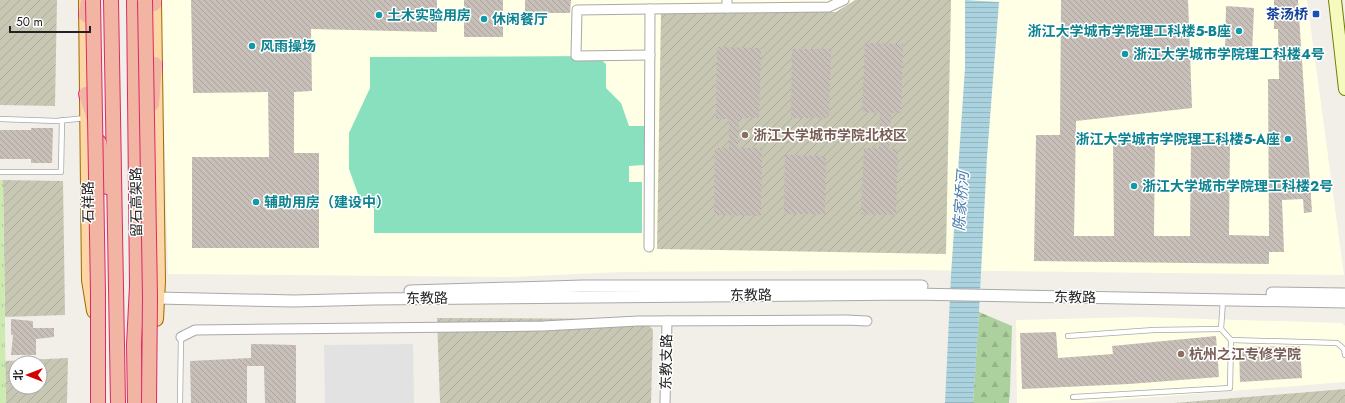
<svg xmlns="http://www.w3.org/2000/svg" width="1345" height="403" font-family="Jost,'Noto Sans SC',sans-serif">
  <defs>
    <pattern id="construction-furrows" width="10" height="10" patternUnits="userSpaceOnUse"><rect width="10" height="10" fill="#c7c7b4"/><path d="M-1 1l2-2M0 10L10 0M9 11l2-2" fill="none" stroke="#abab9a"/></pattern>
    <pattern id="grass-tufts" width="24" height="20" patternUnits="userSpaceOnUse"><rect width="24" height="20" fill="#cdebb0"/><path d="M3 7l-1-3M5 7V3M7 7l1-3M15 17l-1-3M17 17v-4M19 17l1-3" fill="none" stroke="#b0c997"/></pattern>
    <pattern id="forest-firs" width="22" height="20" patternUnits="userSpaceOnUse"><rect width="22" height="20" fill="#add19e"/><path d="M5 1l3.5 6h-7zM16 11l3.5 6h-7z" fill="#95b388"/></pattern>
    <pattern id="water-rules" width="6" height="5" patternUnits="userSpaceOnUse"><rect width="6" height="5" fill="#aad3df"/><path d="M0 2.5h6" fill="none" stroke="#92b5bf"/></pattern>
    <pattern id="building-back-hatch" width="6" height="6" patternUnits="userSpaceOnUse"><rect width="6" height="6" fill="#c7bfb8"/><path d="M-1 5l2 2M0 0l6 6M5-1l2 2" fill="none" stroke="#aba49e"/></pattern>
  </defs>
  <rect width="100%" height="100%" fill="#f2efe9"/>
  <g fill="#ffffe5">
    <polygon points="161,0 1307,0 1344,275 913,270 621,272 511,277 168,274"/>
    <polygon points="1139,317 1342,323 1345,326 1345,382 1080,403 1017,403 1016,320"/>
  </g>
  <g fill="url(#construction-furrows)" fill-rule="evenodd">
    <polygon points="0,0 57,0 55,106 0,105"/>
    <polygon points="855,0 951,0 946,254 657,249 661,12 836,12"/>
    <polygon points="3,180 63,181 65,315 5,317"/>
    <polygon points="437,318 643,319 653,330 651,403 440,403"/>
    <path d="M68 358 67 403H6L5 361ZM16 363H40V387H16Z"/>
    <polygon points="1345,389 1345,403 1174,403"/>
  </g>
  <polygon fill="url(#grass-tufts)" points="0,180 3,180 6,403 0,403"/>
  <polygon fill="url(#forest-firs)" points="979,312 1012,326 1010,392 1009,403 973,403"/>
  <polygon fill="#88e0be" points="597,56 606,64 606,88 621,103 629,126 644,126 644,165 629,166 629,182 642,182 642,233 374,233 374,208 358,194 349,169 349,133 370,88 370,57"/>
  <polygon fill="#e2e2e2" points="413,344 414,403 325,403 324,345"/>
  <polygon fill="url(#water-rules)" points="965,0 999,2 987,157 978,331 973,403 945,403 951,275 965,67"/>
  <g fill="url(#building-back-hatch)">
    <polygon points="191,0 437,0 437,32 311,29 312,91 294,92 294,153 319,153 319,248 192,248 192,157 269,157 268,92 193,93"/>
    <rect x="464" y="0" width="39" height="37"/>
    <polygon points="525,0 571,0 570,13 525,13"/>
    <polygon points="1061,0 1188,0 1192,108 1076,121 1074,236 1114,236 1113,136 1155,136 1154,236 1190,236 1191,139 1230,140 1229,235 1269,236 1268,79 1279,79 1278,29 1274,29 1274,0 1298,0 1312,212 1304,213 1303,199 1282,200 1284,252 1269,252 1269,264 1034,261 1036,135 1060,135"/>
    <polygon points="1226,6 1254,8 1252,54 1225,55"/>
    <polygon points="865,43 903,44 901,113 891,113 889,149 898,149 896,215 861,214 864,148 879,148 880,113 862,112"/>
    <polygon points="717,47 761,48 759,118 739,118 738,148 762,148 761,216 714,215 715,148 729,148 729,119 716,119"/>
    <polygon points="792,49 831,49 829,118 791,118"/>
    <polygon points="31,128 53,128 52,163 31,163 31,159 0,159 0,130 31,130"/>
    <polygon points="785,155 826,156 825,214 784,214"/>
    <polygon points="11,319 33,321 33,328 54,328 54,337 36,339 36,355 11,355 13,335 11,335"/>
    <polygon points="1056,332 1058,358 1113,354 1112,346 1216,336 1219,377 1129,384 1022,389 1020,333"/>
    <polygon points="251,344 296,345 296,403 265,403 264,366 247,366 247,403 191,403 190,361 251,358"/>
    <polygon points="1300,346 1302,378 1240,382 1239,347"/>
  </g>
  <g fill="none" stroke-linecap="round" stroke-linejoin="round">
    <g stroke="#a9a9a9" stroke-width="6">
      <g id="service">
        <polyline points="0,119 57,121 86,118"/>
        <polyline points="0,172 61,172 62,120"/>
        <polyline points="1068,336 1154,330 1221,329 1223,300"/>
        <polyline points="1231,340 1337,343 1344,349 1345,355"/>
        <polyline points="1073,397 1230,388 1231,340 1221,329"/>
        <polyline points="180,403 181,337"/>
      </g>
    </g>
    <g stroke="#a9a9a9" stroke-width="11">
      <g id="minor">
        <polyline points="727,0 727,8 829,7 844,0"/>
        <polyline points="650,9 577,10 576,56 650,55"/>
        <polyline points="649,247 650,9 727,8"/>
        <polyline points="181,337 195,330 543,326 638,321 846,320 867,321"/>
        <polyline points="665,403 667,321"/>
      </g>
    </g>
    <g stroke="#a9a9a9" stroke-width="13">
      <g id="tertiary">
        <polyline points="410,291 583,286 922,286"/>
        <polyline points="1272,293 1345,294"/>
        <polyline points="157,298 294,301 373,299 913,294 1345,302"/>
      </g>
    </g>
    <g stroke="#707d05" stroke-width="14">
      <polyline id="secondary" points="1335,0 1345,89"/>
    </g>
    <g stroke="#a06b00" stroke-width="16">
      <g id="primary">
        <polyline points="154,0 158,281 156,319"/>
        <polyline points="86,2 89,280 94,311"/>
      </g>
    </g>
    <g stroke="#dc2a67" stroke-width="16">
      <g id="trunk">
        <polyline points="111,0 118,403"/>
        <polyline points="134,0 137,286 134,345 135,403"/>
        <polyline points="153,0 154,4"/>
        <polyline points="86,15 88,0"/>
        <polyline points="86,94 93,116"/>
        <polyline points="152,104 155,64"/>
        <polyline points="99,142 106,175 107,187"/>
      </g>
    </g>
    <use href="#service" stroke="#fff" stroke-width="4.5"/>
    <use href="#minor" stroke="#fff" stroke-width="9"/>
    <use href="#tertiary" stroke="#fff" stroke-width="11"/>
    <use href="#secondary" stroke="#f7fabf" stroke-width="12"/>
    <use href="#primary" stroke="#fcd6a4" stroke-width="14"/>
    <use href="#trunk" stroke="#f2b4a3" stroke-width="14"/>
    <g stroke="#dc2a67" stroke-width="16" stroke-linecap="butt">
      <g id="trunk-bridge">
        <polyline points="93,0 98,293 98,403"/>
        <polyline points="145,0 150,297 149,403"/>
      </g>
    </g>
    <use href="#trunk-bridge" stroke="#f2b4a3" stroke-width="14"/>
  </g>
  <rect fill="#1a4fb4" stroke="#fff" stroke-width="1.5" x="1312" y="10" width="8" height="8" rx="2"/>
  <g fill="#0f9aa8" stroke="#fff" stroke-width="1.5">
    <circle cx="379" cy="15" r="4"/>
    <circle cx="484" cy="19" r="4"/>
    <circle cx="1239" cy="31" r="4"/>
    <circle cx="252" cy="46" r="4"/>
    <circle cx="1125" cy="54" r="4"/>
    <circle cx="1288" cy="139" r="4"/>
    <circle cx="1134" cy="186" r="4"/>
    <circle cx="256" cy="202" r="4"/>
  </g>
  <g fill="#8d6e63" stroke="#fff" stroke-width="1.5">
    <circle cx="745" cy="135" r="4"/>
    <circle cx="1181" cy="354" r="4"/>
  </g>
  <g text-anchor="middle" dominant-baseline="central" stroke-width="3" stroke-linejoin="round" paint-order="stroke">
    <g font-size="14" font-weight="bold" fill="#164399" stroke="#fff" text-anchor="end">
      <text x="1308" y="14">茶汤桥</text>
    </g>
    <g font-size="14" font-weight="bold" fill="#0d838f" stroke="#fff" text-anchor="start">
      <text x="387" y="15">土木实验用房</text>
      <text x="492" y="19">休闲餐厅</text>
      <text x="1231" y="31" text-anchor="end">浙江大学城市学院理工科楼5-B座</text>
      <text x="260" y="46">风雨操场</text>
      <text x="1133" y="54">浙江大学城市学院理工科楼4号</text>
      <text x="1280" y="139" text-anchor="end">浙江大学城市学院理工科楼5-A座</text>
      <text x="1142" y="186">浙江大学城市学院理工科楼2号</text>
      <text x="264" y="202">辅助用房（建设中）</text>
    </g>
    <g font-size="14" font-weight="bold" fill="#785e54" stroke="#fff" text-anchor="start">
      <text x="753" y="135">浙江大学城市学院北校区</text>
      <text x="1189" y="354">杭州之江专修学院</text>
    </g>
    <g font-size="14" fill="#222" stroke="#fff">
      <text transform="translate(88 202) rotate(-91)">石祥路</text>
      <text transform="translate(136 202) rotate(-91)">留石高架路</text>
      <text transform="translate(751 295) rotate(-1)">东教路</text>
      <text transform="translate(1075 297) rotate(1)">东教路</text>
      <text transform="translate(427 298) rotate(-1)">东教路</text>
      <text transform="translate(666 362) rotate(-89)">东教支路</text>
    </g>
    <g font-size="15" font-style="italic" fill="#4a7aab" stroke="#fff">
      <text transform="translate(961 201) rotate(-86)">陈家桥河</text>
    </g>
  </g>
  <g transform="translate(28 375) rotate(270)"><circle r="19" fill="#ffffff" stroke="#a7a7a7"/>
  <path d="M0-3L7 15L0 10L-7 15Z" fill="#d40000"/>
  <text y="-6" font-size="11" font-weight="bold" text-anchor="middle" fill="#222222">北</text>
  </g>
  <path d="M10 26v6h80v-6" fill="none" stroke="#222222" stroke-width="2"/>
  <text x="16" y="26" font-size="12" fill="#222222" stroke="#ffffff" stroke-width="3" paint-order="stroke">50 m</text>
</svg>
